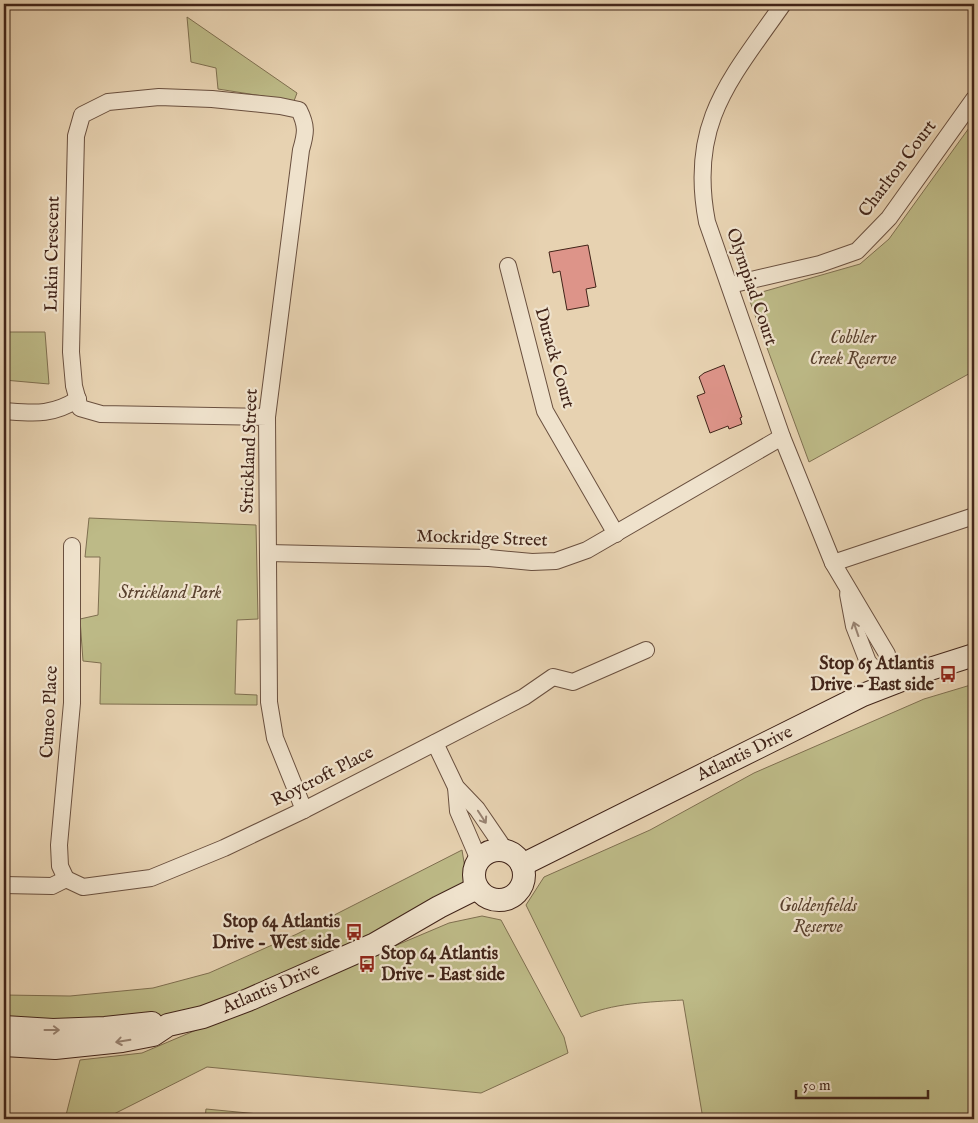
<svg xmlns="http://www.w3.org/2000/svg" width="978" height="1123" font-family="'IM FELL English',serif">
  <rect width="100%" height="100%" fill="#e7d2b1"/>
  <filter id="stains"><feTurbulence type="fractalNoise" baseFrequency=".004" numOctaves="4"/><feColorMatrix values="0 0 0 0 .2 0 0 0 0 .09 0 0 0 0 .02 0 0 0 .5 -.17"/></filter>
  <radialGradient id="worn" r=".72"><stop offset=".6" stop-color="#630" stop-opacity="0"/><stop offset="1" stop-color="#630" stop-opacity=".3"/></radialGradient>
  <g fill="#bdba87" stroke="#7f6f50">
    <polygon points="187,17 297,93 294,101 218,89 216,68 191,62"/>
    <polygon points="974,121 974,371 809,462 748,296 860,264 889,239"/>
    <polygon points="4,332 45,332 49,384 4,380"/>
    <polygon points="89,518 256,525 258,619 237,620 235,694 257,695 257,705 100,704 101,663 83,661 80,619 98,615 100,557 85,557"/>
    <path d="M974 684V1119H703L683 1000C649 1002 612 1003 581 1017L526 905 544 877 650 830 754 773 924 699Z"/>
    <polygon points="462,850 465,868 477,888 203,1017 4,1037 4,995 70,996 153,988 209,973 297,934"/>
    <polygon points="482,916 501,920 564,1037 568,1053 481,1093 207,1067 110,1116 110,1119 65,1119 80,1060 142,1053 449,923"/>
    <polygon points="206,1109 311,1119 205,1119"/>
  </g>
  <g fill="#dd9489" stroke="#412419">
    <polygon points="588,245 596,287 586,289 589,306 567,310 560,271 553,273 549,252"/>
    <polygon points="724,365 742,417 740,418 742,424 729,429 728,426 710,433 697,396 705,393 699,377 704,373"/>
  </g>
  <g fill="none" stroke-linecap="round" stroke-linejoin="round">
    <g stroke="#6a503f" stroke-width="18">
      <g id="street">
        <path d="M783 4C730 80 688 123 707 222L782 437 833 563 887 654 889 685"/>
        <polyline points="508,266 545,411 616,534"/>
        <polyline points="730,285 820,264 857,251 889,218 974,99"/>
        <path d="M4 411C33 413 52 416 78 399"/>
        <path d="M267 417 101 414 80 408 74 386 71 352 76 136 82 115 108 102 159 97 212 99 280 106 299 110C307 126 306 133 301 150L267 417 269 702 275 738 304 810"/>
        <polyline points="268,553 489,558 532,562 556,561 587,550 782,437"/>
        <polyline points="833,563 974,516"/>
        <polyline points="848,594 854,626 868,662 889,685"/>
        <polyline points="435,743 456,787 477,809 505,850"/>
        <polyline points="456,787 458,811 479,860"/>
        <polyline points="66,879 60,866 59,845 72,703 72,546"/>
        <polyline points="4,885 52,886 66,879 83,887 151,878 224,848 304,810 524,697 553,677 573,682 646,650"/>
      </g>
    </g>
    <g stroke="#412419" stroke-width="24">
      <g id="secondary">
        <circle cx="499" cy="875" r="25"/>
        <polyline points="522,865 863,695 930,669 974,655"/>
        <polyline points="4,1027 53,1030 105,1028 152,1023"/>
        <polyline points="4,1045 55,1048 122,1041 153,1035 168,1025 203,1017 248,1000 375,944 439,907 477,888"/>
      </g>
    </g>
    <use href="#street" stroke="#efe2cc" stroke-width="16"/>
    <use href="#secondary" stroke="#efe2cc" stroke-width="22"/>
  </g>
  <defs><path id="oneway-shaft" d="M-6 0H5M1.5-3L5.5 0L1.5 3" fill="none" stroke-width="1.6" stroke-linecap="round" stroke-linejoin="round" transform="scale(1.25)"/></defs>
  <g stroke="#988372">
    <use href="#oneway-shaft" transform="translate(856 629) rotate(-109)"/>
    <use href="#oneway-shaft" transform="translate(482 817) rotate(57)"/>
    <use href="#oneway-shaft" transform="translate(52 1030)"/>
    <use href="#oneway-shaft" transform="translate(123 1041) rotate(171)"/>
  </g>
  <defs>
    <g id="bus-bare" transform="scale(1.35)"><path d="M-5-6H5V4H4V6H2V4H-2V6H-4V4H-5ZM-3.5-4V0h7V-4ZM-3.5 1.2v1.5H-2V1.2ZM2 1.2v1.5H3.5V1.2Z" fill="#8f2418" stroke="#efe2cc" stroke-width="2.5" paint-order="stroke"/></g>
  </defs>
  <g fill-rule="evenodd">
    <use href="#bus-bare" x="948" y="674"/>
    <use href="#bus-bare" x="354" y="932"/>
    <use href="#bus-bare" x="367" y="964"/>
  </g>
  <g text-anchor="middle" dominant-baseline="central" stroke-width="4.5" stroke-linejoin="round" paint-order="stroke">
    <g font-size="18" fill="#412419" stroke="#efe2cc">
      <text transform="translate(898 169) rotate(-53)">Charlton Court</text>
      <text transform="translate(53 254) rotate(-89)">Lukin Crescent</text>
      <text transform="translate(751 287) rotate(71)">Olympiad Court</text>
      <text transform="translate(554 358) rotate(74)">Durack Court</text>
      <text transform="translate(250 451) rotate(-88)">Strickland Street</text>
      <text transform="translate(482 539) rotate(2)">Mockridge Street</text>
      <text transform="translate(50 712) rotate(-87)">Cuneo Place</text>
      <text transform="translate(745 754) rotate(-26)">Atlantis Drive</text>
      <text transform="translate(323 777) rotate(-27)">Roycroft Place</text>
      <text transform="translate(271 989) rotate(-23)">Atlantis Drive</text>
    </g>
    <g font-size="18" font-style="italic" fill="#5a422f" stroke="#efe2cc">
      <text x="853" y="338">Cobbler<tspan x="853" dy="21">Creek Reserve</tspan></text>
      <text x="170" y="593">Strickland Park</text>
      <text x="818" y="906">Goldenfields<tspan x="818" dy="21">Reserve</tspan></text>
    </g>
    <g font-size="18" font-weight="bold" fill="#412419" stroke="#efe2cc" text-anchor="end">
      <text x="934" y="664">Stop 65 Atlantis<tspan x="934" dy="21">Drive - East side</tspan></text>
      <text x="340" y="922">Stop 64 Atlantis<tspan x="340" dy="21">Drive - West side</tspan></text>
      <text x="381" y="954" text-anchor="start">Stop 64 Atlantis<tspan x="381" dy="21">Drive - East side</tspan></text>
    </g>
  </g>
  <rect width="978" height="1123" fill="none" stroke="#e7d2b1" stroke-width="20"/>
  <rect x="5" y="5" width="968" height="1113" fill="none" stroke="#412419" stroke-width="2.5"/>
  <rect x="10" y="10" width="958" height="1103" fill="none" stroke="#412419"/>
  <path d="M796 1090v8h132v-8" fill="none" stroke="#412419" stroke-width="2.5"/>
  <text x="803" y="1090" font-size="15" fill="#412419" stroke="#efe2cc" stroke-width="4" paint-order="stroke">50 m</text>
  <rect width="100%" height="100%" filter="url(#stains)"/>
  <rect width="100%" height="100%" fill="url(#worn)"/>
</svg>
